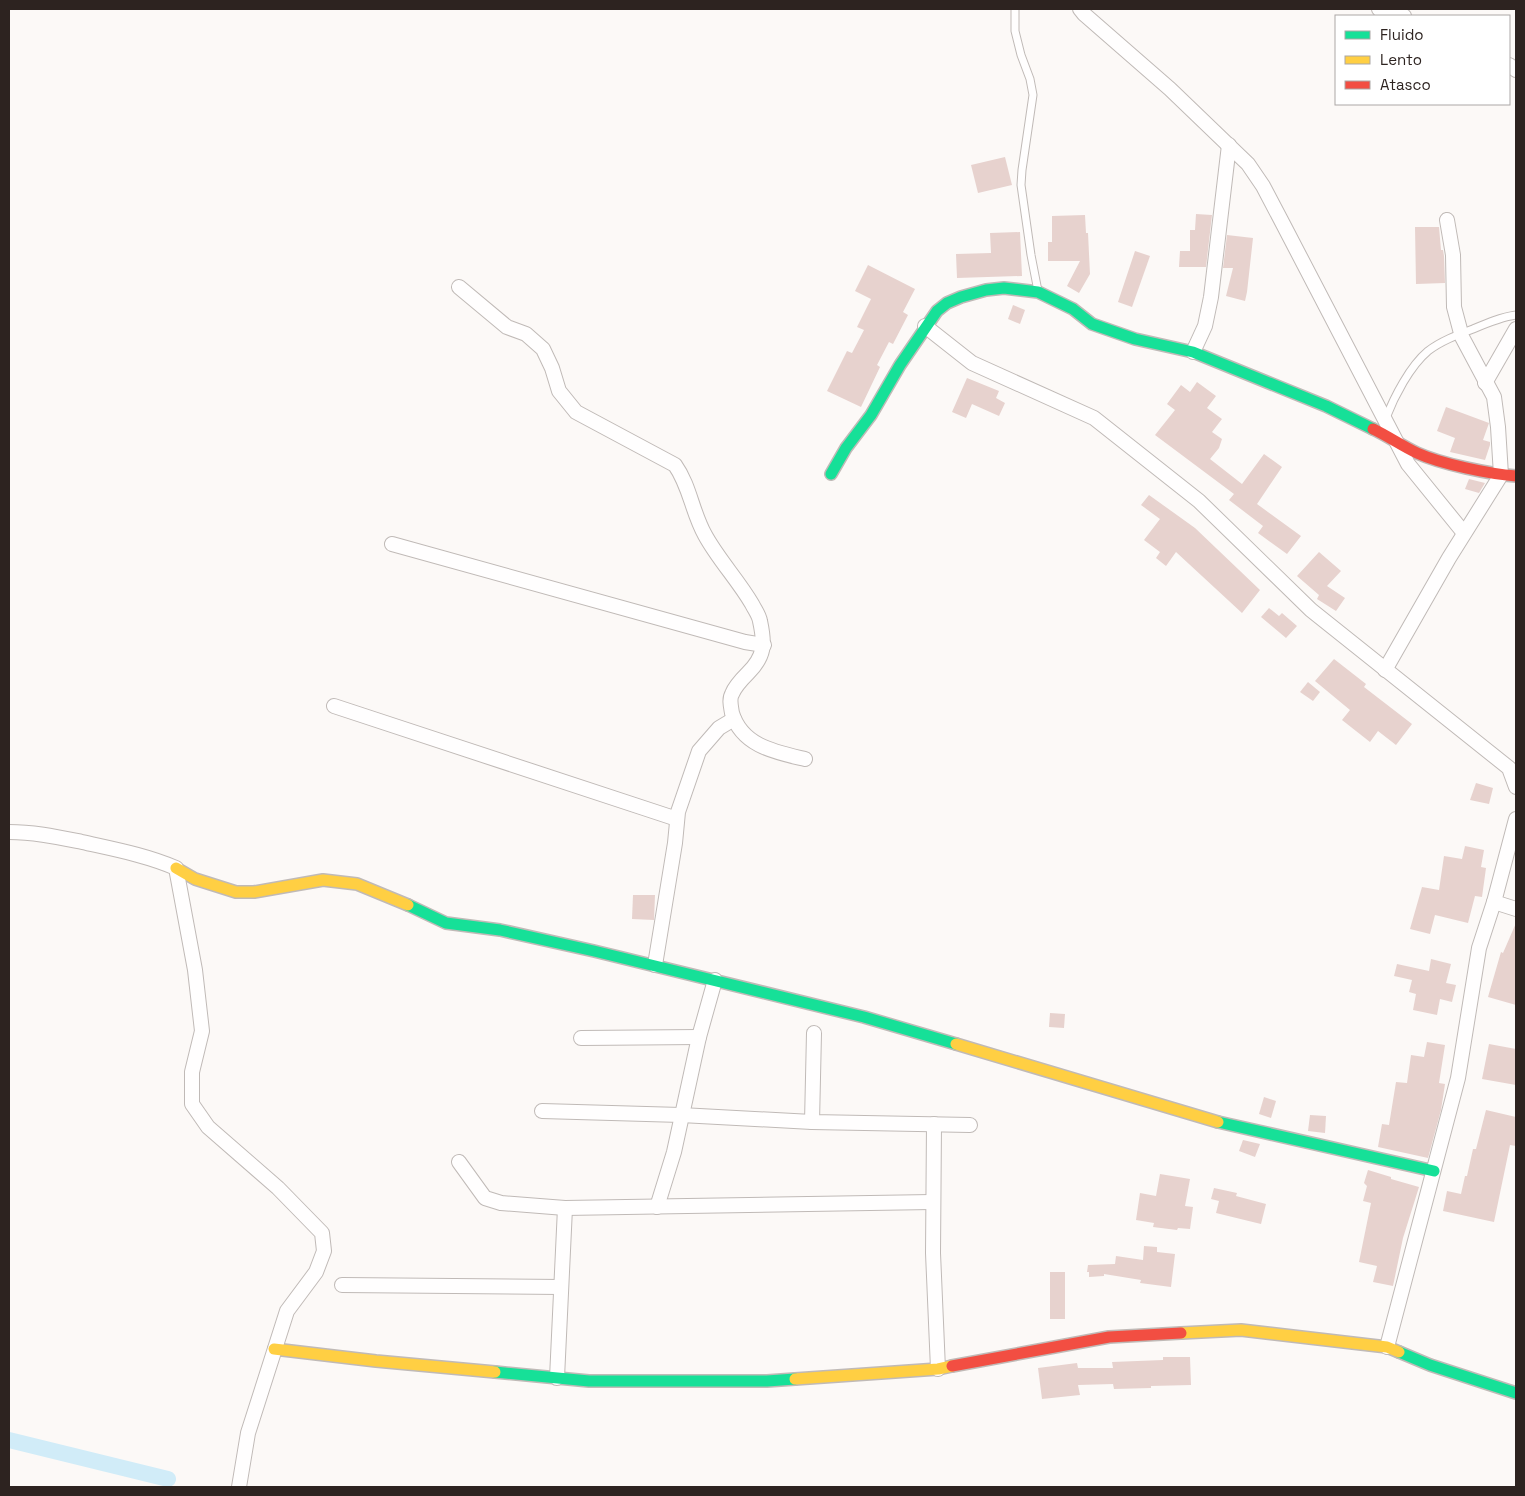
<svg xmlns="http://www.w3.org/2000/svg" width="1525" height="1496" font-family="'Space Grotesk',sans-serif">
  <rect width="100%" height="100%" fill="#fcf9f7"/>
  <g fill="none" stroke-linecap="round" stroke-linejoin="round">
    <polyline stroke="#d1ecf8" stroke-width="16" points="9,1440 168,1479"/>
  </g>
  <g fill="#e7d2ce">
    <polygon points="1005,157 1012,185 978,193 971,165"/>
    <polygon points="1196,214 1212,215 1206,267 1179,267 1180,251 1190,251 1190,230 1195,230"/>
    <polygon points="1085,215 1086,233 1088,233 1090,274 1079,293 1067,286 1080,261 1048,261 1048,242 1052,242 1052,216"/>
    <polygon points="1415,227 1439,227 1441,250 1443,250 1444,256 1445,283 1416,284"/>
    <polygon points="1020,232 1022,276 957,278 956,254 991,253 990,233"/>
    <polygon points="1227,235 1253,238 1247,292 1245,301 1226,296 1233,268 1223,268"/>
    <polygon points="1135,251 1150,256 1132,307 1118,302"/>
    <polygon points="868,265 915,289 903,312 908,315 893,344 889,342 877,365 880,367 861,407 827,391 847,351 852,353 864,330 857,327 871,299 855,291"/>
    <polygon points="1013,305 1025,310 1020,324 1008,319"/>
    <polygon points="967,378 999,391 996,398 1005,403 999,416 972,404 966,418 952,412"/>
    <polygon points="1197,382 1216,396 1207,408 1222,419 1212,432 1222,439 1219,448 1210,459 1242,484 1264,454 1282,467 1257,504 1301,536 1287,554 1258,533 1263,526 1229,500 1234,494 1155,435 1175,410 1167,404 1181,385 1190,392"/>
    <polygon points="1446,407 1489,423 1483,440 1490,442 1490,445 1485,460 1450,452 1455,438 1437,431"/>
    <polygon points="1469,479 1485,483 1479,493 1465,489"/>
    <polygon points="1149,495 1195,528 1260,590 1242,613 1176,552 1166,566 1156,558 1160,552 1144,540 1160,519 1141,505"/>
    <polygon points="1319,552 1341,571 1327,586 1345,598 1336,611 1317,599 1319,595 1297,576"/>
    <polygon points="1269,608 1279,616 1282,613 1297,626 1286,638 1261,617"/>
    <polygon points="1334,659 1366,684 1364,687 1412,724 1396,745 1378,731 1370,742 1342,720 1350,710 1315,681"/>
    <polygon points="1308,682 1320,692 1313,701 1300,692"/>
    <polygon points="1476,783 1493,788 1489,804 1470,800"/>
    <polygon points="1465,846 1484,850 1481,867 1486,868 1482,897 1475,896 1468,923 1435,915 1430,934 1410,929 1422,887 1439,890 1444,856 1462,859"/>
    <polygon points="633,895 655,895 654,920 632,919"/>
    <polygon points="1516,923 1516,1005 1488,997 1501,952 1503,953"/>
    <polygon points="1431,959 1451,964 1446,983 1456,985 1452,1002 1440,999 1437,1015 1413,1010 1416,994 1409,992 1412,980 1394,976 1397,964 1429,971"/>
    <polygon points="1050,1013 1065,1014 1064,1028 1049,1027"/>
    <polygon points="1427,1042 1445,1045 1439,1083 1445,1084 1441,1110 1428,1158 1378,1147 1382,1124 1389,1125 1396,1082 1407,1083 1411,1055 1424,1057"/>
    <polygon points="1489,1044 1516,1049 1516,1085 1482,1079"/>
    <polygon points="1264,1097 1276,1101 1271,1118 1259,1114"/>
    <polygon points="1486,1110 1516,1117 1516,1146 1510,1145 1494,1222 1443,1211 1447,1191 1461,1194 1465,1176 1467,1176 1473,1149 1476,1149"/>
    <polygon points="1310,1115 1326,1116 1325,1133 1308,1131"/>
    <polygon points="1243,1140 1260,1144 1255,1157 1239,1151"/>
    <polygon points="1368,1170 1391,1177 1391,1179 1419,1187 1403,1238 1393,1286 1373,1282 1377,1266 1359,1262 1371,1203 1363,1201 1367,1186 1364,1183"/>
    <polygon points="1160,1174 1190,1179 1185,1206 1193,1207 1190,1229 1178,1228 1177,1230 1153,1227 1154,1223 1136,1220 1140,1193 1156,1196"/>
    <polygon points="1214,1188 1237,1193 1236,1196 1266,1204 1261,1224 1216,1213 1219,1201 1211,1199"/>
    <polygon points="1144,1246 1157,1247 1157,1252 1175,1254 1171,1287 1140,1283 1141,1280 1104,1274 1104,1276 1089,1277 1089,1272 1087,1272 1088,1265 1115,1264 1116,1256 1143,1260"/>
    <rect x="1050" y="1272" width="15" height="47"/>
    <polygon points="1163,1357 1190,1357 1191,1385 1151,1386 1151,1388 1114,1389 1113,1384 1078,1385 1080,1395 1042,1399 1038,1368 1077,1363 1078,1368 1113,1368 1112,1362 1163,1360"/>
  </g>
  <g fill="none" stroke-linecap="round" stroke-linejoin="round">
    <g stroke="#c0bab7" stroke-width="9">
      <g id="lane">
        <polyline points="1015,9 1015,31 1021,55 1030,79 1033,95 1022,170 1021,185 1031,255 1038,291"/>
        <path d="M1386 418C1394 397 1410 366 1428 351 1441 341 1457 335 1473 329 1487 323 1501 317 1516 315"/>
      </g>
    </g>
    <g stroke="#c0bab7" stroke-width="16">
      <g id="street">
        <polyline points="1080,9 1084,14 1170,89 1248,164 1263,186 1283,224 1408,464 1464,533"/>
        <polyline points="1379,9 1404,16"/>
        <polyline points="1509,65 1516,70"/>
        <path d="M459 287 507 327 526 334 543 349 552 368 559 391 576 412 675 465C690 486 692 512 705 535 718 559 738 580 752 604 755 610 759 615 760 621 765 644 765 656 748 673 742 679 735 686 732 694 729 699 731 707 732 713 742 746 775 752 805 759"/>
        <polyline points="925,326 972,363 1094,418 1199,501 1311,610 1509,768 1516,787"/>
        <polyline points="1193,352 1205,326 1211,297 1229,145"/>
        <polyline points="1485,383 1516,329"/>
        <polyline points="392,544 745,642 764,645"/>
        <polyline points="1385,670 1449,558 1501,475 1498,427 1494,397 1462,337 1454,307 1453,255 1447,220"/>
        <polyline points="334,706 677,819"/>
        <path d="M9 832C34 832 57 837 82 842 113 849 146 855 176 868L195 970 202 1031 192 1072V1104L208 1127 278 1188 322 1233 324 1251 316 1272 287 1311 248 1433 239 1487"/>
        <polyline points="1494,902 1516,909"/>
        <polyline points="655,965 675,843 678,812 699,751 719,728 734,719"/>
        <polyline points="581,1038 699,1037"/>
        <polyline points="542,1111 681,1115 812,1122 970,1125"/>
        <polyline points="812,1122 814,1033"/>
        <polyline points="934,1124 933,1253 938,1369"/>
        <polyline points="459,1162 485,1198 501,1203 565,1208 932,1202"/>
        <polyline points="657,1207 674,1152 699,1037 715,980"/>
        <polyline points="342,1285 561,1287"/>
        <polyline points="1387,1347 1458,1078 1479,948 1494,902 1516,819"/>
        <polyline points="557,1378 565,1208"/>
      </g>
    </g>
    <g stroke="#c0bab7" stroke-width="14">
      <g id="fast">
        <polyline points="831,474 846,448 871,415 900,365 937,311 947,303 961,297 986,290 1004,288 1038,292 1073,309 1092,324 1135,339 1193,352 1326,406 1373,429"/>
        <polyline points="408,905 446,923 500,930 594,951 864,1017 956,1044"/>
        <polyline points="1218,1122 1434,1171"/>
        <polyline points="1399,1352 1430,1365 1516,1393"/>
        <polyline points="495,1372 589,1381 767,1381 795,1379"/>
      </g>
    </g>
    <g stroke="#c0bab7" stroke-width="14">
      <g id="slow">
        <polyline points="176,868 195,879 236,892 254,892 323,880 357,884 408,905"/>
        <polyline points="956,1044 1218,1122"/>
        <polyline points="1181,1333 1241,1330 1387,1347 1399,1352"/>
        <polyline points="274,1349 376,1361 495,1372"/>
        <polyline points="795,1379 938,1369 952,1366"/>
      </g>
    </g>
    <g stroke="#c0bab7" stroke-width="14">
      <g id="jam">
        <path d="M1373 429C1388 436 1402 446 1417 453 1441 464 1490 474 1516 476"/>
        <polyline points="952,1366 1109,1337 1181,1333"/>
      </g>
    </g>
    <use href="#lane" stroke="#fffefe" stroke-width="7"/>
    <use href="#street" stroke="#fffefe" stroke-width="14"/>
    <use href="#fast" stroke="#16e098" stroke-width="11"/>
    <use href="#slow" stroke="#ffcf43" stroke-width="11"/>
    <use href="#jam" stroke="#f24e42" stroke-width="11"/>
  </g>
  <rect width="1525" height="1496" fill="none" stroke="#2d2320" stroke-width="20"/>
  <rect x="1335" y="15" width="175" height="90" fill="#ffffff" stroke="#aba7a6"/>
  <rect x="1345" y="31" width="25" height="8" fill="#16e098" stroke="#aba7a6"/>
  <text x="1380" y="40" font-size="15" fill="#2d2320">Fluido</text>
  <rect x="1345" y="56" width="25" height="8" fill="#ffcf43" stroke="#aba7a6"/>
  <text x="1380" y="65" font-size="15" fill="#2d2320">Lento</text>
  <rect x="1345" y="81" width="25" height="8" fill="#f24e42" stroke="#aba7a6"/>
  <text x="1380" y="90" font-size="15" fill="#2d2320">Atasco</text>
</svg>
